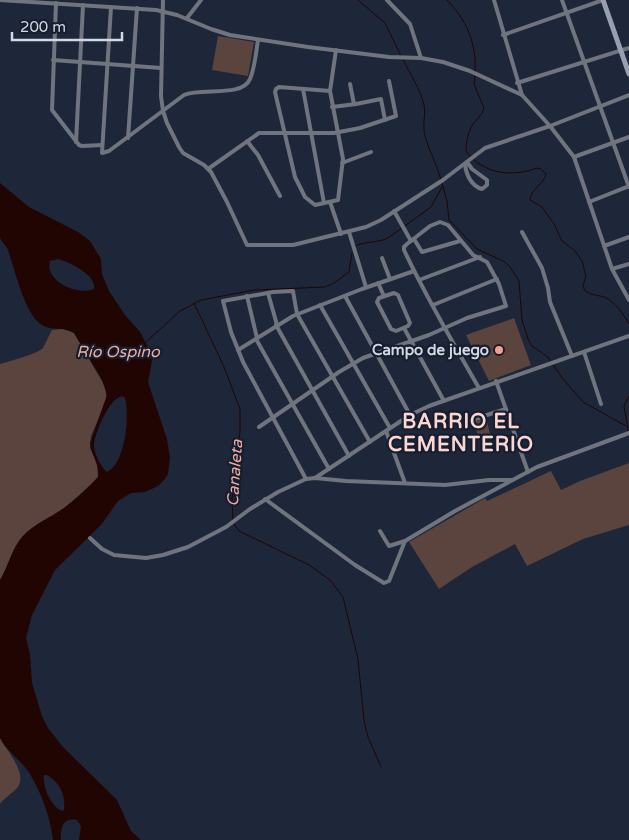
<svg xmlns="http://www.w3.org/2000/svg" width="629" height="840" font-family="'Varela Round',sans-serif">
  <rect width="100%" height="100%" fill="#1e2639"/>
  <g fill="#5b433e">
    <polygon points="218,36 254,42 248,76 212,70"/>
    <polygon points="514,318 531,365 489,381 466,335"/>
    <path d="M63 329 74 333 106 388V401L91 436 90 448 97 463 98 477C91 485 73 501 64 508 50 518 34 524 23 536 11 549 9 566 0 580V364C9 361 38 354 43 348 46 343 49 335 52 330Z"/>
    <polygon points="486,417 490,434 478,437 474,420"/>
    <polygon points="629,463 629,525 583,539 527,566 515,544 472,567 439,589 409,542 485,498 487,501 551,471 561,490 580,481"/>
    <path d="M0 738C6 750 29 774 17 788 12 794 5 797 0 804Z"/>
  </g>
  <path fill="#200503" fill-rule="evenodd" d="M0 183 29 207 78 232 90 241 101 259 102 274 109 291 125 315 140 332 150 351 152 361 148 382 167 439 170 458 168 474 164 480 158 486 145 492 131 493 118 501 101 525 55 570 32 615 26 638 30 655 32 683 42 716 48 728 62 746 117 800 131 831 141 840H79L81 826 77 820C63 817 60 828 61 840H53C50 817 42 794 30 774 22 761 8 753 0 738V580C9 566 11 549 23 536 34 524 50 518 64 508 73 502 91 485 98 477 100 464 91 455 90 443L107 395 102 380 74 333C62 325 50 333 38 322 23 307 15 270 8 250 6 245 1 242 0 237 0 224 0 197 0 183ZM58 259C69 262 97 275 94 289 78 296 44 281 50 261ZM122 396 125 398C130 416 125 464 107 472 101 467 95 455 94 447 93 437 107 406 115 400 117 398 119 397 122 396ZM44 775H47C60 783 66 795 64 810L62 811C51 807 42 786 44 775Z"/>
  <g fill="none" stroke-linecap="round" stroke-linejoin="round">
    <g stroke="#200503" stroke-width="1">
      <polyline points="358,0 385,23 401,56"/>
      <path d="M447 0C466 19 477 44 475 71"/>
      <path d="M403 59C410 75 420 88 424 105 426 115 422 125 425 136 429 151 437 164 441 180"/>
      <path d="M471 157 466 151C466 143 468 133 472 126 476 119 482 116 484 108L474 84 475 75"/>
      <path d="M474 160C492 175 515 176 537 168L541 169 546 174C544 184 530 190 530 200L542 207 554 224 562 241 575 251 582 261 586 276 583 286 585 291C591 295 597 295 604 297 616 302 623 314 629 324"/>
      <polyline points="442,183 447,201 449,220 477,249 505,262 510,267 519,281 522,320 528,339 532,346 548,357 562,378 583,402 626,426"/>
      <path d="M355 246C365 241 378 243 388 238L431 207 442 187"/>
      <polyline points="194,303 224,367 240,409 240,432 232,499 233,521"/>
      <polyline points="145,343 180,311 201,300 254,290 325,287 334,283 349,272 352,253"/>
      <polyline points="629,396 624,406 629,435"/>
      <polyline points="234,524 239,531 309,565 330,580 343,597 358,659 364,721 368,737 381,767"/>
    </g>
    <g stroke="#6f747e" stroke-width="4">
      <polyline points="0,0 156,10 177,15 211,29 230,35 308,47 389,57 421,58 443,62 470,71 522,95"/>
      <polyline points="163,0 161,96 163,111 167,123 179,147 183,153 204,165 211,172 227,202 247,245 293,245 366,227 381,220 443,180 485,148 550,126 629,95"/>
      <polyline points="387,0 410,24 421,58"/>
      <polyline points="494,0 522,95 550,126 574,157 612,269 629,300"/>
      <polyline points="562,0 629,187"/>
      <polyline points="56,3 52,110 79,145 82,146 102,145"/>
      <path d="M111 7 102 153 109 151 184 95C201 87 242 98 250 79 255 67 256 52 258 40"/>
      <polyline points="187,18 201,0"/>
      <polyline points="503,35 603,0"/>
      <polyline points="53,60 161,68"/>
      <polyline points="517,83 629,48"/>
      <polyline points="350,84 354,104"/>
      <polyline points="303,89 324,203"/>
      <polyline points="330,91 279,87 276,89 275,92 295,177 305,197 315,205 338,200 343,159 330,91 336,50"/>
      <polyline points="332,107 356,104 381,99 385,120"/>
      <polyline points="128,138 137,8"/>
      <polyline points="247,141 258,155 280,196"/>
      <polyline points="76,142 83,5"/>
      <polyline points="574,157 629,137"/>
      <polyline points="342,163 371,152"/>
      <path d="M465 164C466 174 471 186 482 189L487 185V180L472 169 467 162"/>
      <polyline points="208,169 259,133 334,133 360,128 396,116 389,81"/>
      <polyline points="330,202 341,234"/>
      <polyline points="589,202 629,186"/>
      <polyline points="394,211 411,241"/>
      <polyline points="349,232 366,287"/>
      <polyline points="522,232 542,268 548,288 550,302 572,356"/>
      <polyline points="414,239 422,252 460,241"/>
      <polyline points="604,246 629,237"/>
      <polyline points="382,258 390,279"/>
      <polyline points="612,269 629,264"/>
      <polyline points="419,280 480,257"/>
      <polyline points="378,283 384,296"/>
      <polyline points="268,293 277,325"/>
      <polygon points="394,293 398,295 410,323 408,326 396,331 391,329 377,302 379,298"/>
      <polyline points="247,296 257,338"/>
      <polyline points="345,296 410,415"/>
      <polyline points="320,305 390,428"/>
      <polyline points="433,305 497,279"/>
      <polyline points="276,325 349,456"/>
      <polyline points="404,328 444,401"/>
      <polyline points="256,339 329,469"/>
      <polyline points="238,350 293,316 362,289 414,271"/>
      <polyline points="584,352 601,404"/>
      <polyline points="496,381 528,472"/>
      <polyline points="474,419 506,409"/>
      <path d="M259 427 339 372 363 358 429 335 467 318 506 306 499 284 487 262 473 255 448 225 440 222 430 226 407 244 404 247V250C426 297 453 343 479 388"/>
      <polyline points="386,431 405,483"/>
      <polyline points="315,478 410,415 429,406 629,336"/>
      <polyline points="306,479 243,362 231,332 223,301 273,292 293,291 297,314 370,442"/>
      <polyline points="265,499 355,565 384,583 389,581 405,541"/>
      <polyline points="380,531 389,546 405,541 455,511 537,467 629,433"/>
      <polyline points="90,538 102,549 114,555 146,558 163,555 188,547 226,527 250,509 278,492 306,479 315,478 346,481 445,485 489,480 512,480"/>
    </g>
    <polyline stroke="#989fb0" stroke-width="5" points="603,0 629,74"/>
  </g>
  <circle fill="#f59d8e" stroke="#151d2f" stroke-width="2" cx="499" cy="350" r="5"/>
  <g text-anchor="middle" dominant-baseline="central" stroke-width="4.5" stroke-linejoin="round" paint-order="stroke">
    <g font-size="15" font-weight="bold" fill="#d2d8e4" stroke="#151d2f" text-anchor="end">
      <text x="489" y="350">Campo de juego</text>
    </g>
    <g font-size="16" font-style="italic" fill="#edaba0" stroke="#151d2f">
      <text x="118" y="352">Río Ospino</text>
      <text transform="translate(235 473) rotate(-86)">Canaleta</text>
    </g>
    <g font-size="20" font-weight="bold" letter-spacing="1" fill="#fad8d1" stroke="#151d2f">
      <text x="461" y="422">BARRIO EL<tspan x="461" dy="23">CEMENTERIO</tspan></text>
    </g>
  </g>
  <path d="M12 32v8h110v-8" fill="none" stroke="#d2d8e4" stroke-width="2.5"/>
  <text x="20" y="32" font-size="15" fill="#d2d8e4" stroke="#151d2f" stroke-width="4" paint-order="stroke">200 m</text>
</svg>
